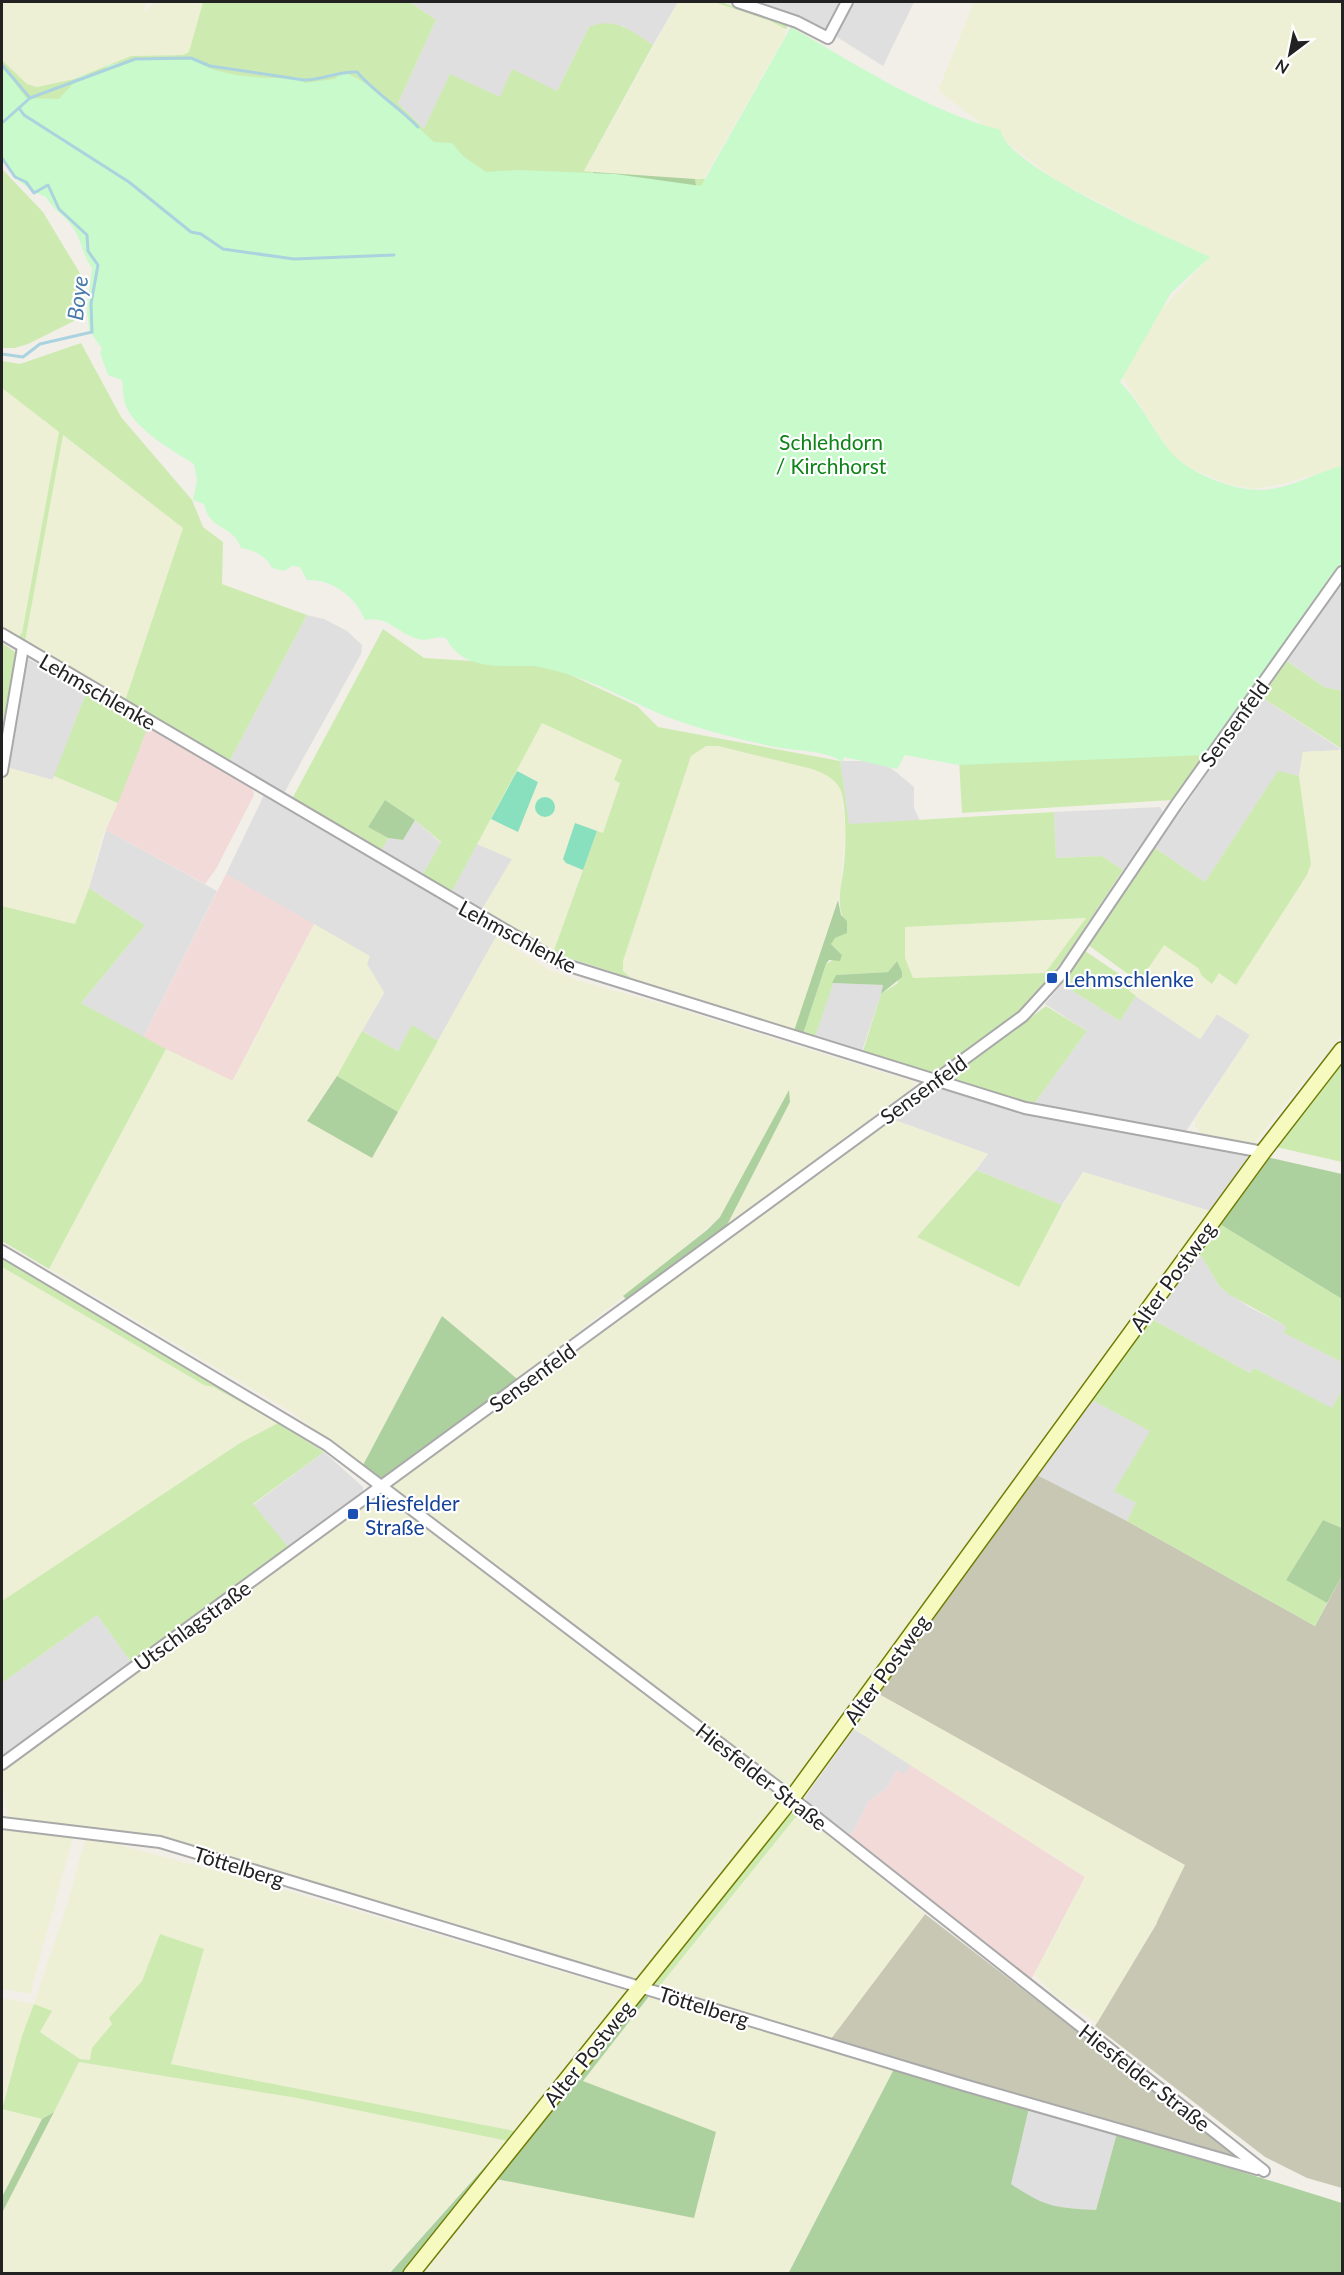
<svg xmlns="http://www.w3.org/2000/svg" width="1344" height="2275" font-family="Lato,sans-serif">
  <rect width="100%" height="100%" fill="#f2efe9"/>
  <g fill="#e0dfdf">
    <polygon points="410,2 678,2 653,45 623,26 589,27 557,91 500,97 424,129 398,103 436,20"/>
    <polygon points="754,2 844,2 831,28 825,31 806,20"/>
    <polygon points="851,2 914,2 883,66 837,37"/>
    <polygon points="1342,581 1342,691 1324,687 1286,660"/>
    <polygon points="307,615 324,619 347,631 362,645 361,654 284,793 229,762"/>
    <polygon points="25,657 86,693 53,780 6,767"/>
    <polygon points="1261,697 1342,750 1303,752 1299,776 1278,772 1205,882 1155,848"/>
    <polygon points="840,761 880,761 896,772 914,787 914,808 920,821 848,825"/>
    <polygon points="264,795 498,933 438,1041 412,1026 398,1051 362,1031 384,993 226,874"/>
    <polygon points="1160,807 1163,812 1123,870 1102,856 1056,858 1054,812"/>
    <polygon points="415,820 441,843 422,876 381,851 388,838 403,840"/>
    <polygon points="106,830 217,891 143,1038 81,1003 145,925 89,888"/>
    <polygon points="477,844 513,859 481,911 451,893"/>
    <polygon points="832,983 884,985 862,1051 815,1037"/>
    <polygon points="1062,984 1120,1021 1136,996 1200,1039 1217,1014 1250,1035 1186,1131 1034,1104 1087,1031 1045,1004"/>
    <polygon points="936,1083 1243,1153 1247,1156 1246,1163 1210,1211 1083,1172 1062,1205 976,1170 988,1154 889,1118"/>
    <polygon points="1198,1251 1220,1287 1249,1307 1284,1325 1286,1328 1285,1333 1342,1362 1342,1390 1332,1409 1254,1368 1250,1373 1150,1318"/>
    <polygon points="1092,1400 1151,1431 1115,1491 1137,1503 1127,1521 1037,1475"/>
    <polygon points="324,1452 363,1487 363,1492 289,1548 253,1505"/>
    <polygon points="97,1615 131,1662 2,1758 2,1683"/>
    <polygon points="854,1729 911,1765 904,1775 897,1770 887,1788 869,1801 852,1833 848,1835 808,1804 805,1797"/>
    <polygon points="1029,2108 1117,2133 1096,2210 1064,2208 1039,2203 1010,2184"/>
  </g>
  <g fill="#f2dad9">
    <polygon points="148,727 252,788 254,795 216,869 205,884 106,830"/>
    <polygon points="226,874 314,924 232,1082 143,1038"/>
    <polygon points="911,1765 1085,1877 1031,1980 848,1835 852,1833 869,1801 887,1788 897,1770 904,1774"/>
  </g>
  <g fill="#c7c7b4">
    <polygon points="1037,1475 1127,1521 1315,1626 1342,1576 1342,2188 1307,2178 1265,2157 1095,2026 1157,1923 879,1694"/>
    <polygon points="925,1914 1237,2155 1244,2161 830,2040"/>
  </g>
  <g fill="#eef0d5">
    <polygon points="2,2 146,2 144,12 156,2 203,2 189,52 183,55 131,56 74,79 37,87 27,84 2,60"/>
    <polygon points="678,2 714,2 783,26 785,27 785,36 703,180 584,172"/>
    <polygon points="974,2 1342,2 1342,466 1283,484 1252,489 1229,484 1185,466 1172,456 1117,369 1159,312 1208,259 1056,180 941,93 939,88"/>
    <polygon points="2,388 59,432 22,633 18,637 2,629"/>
    <polygon points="62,435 183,528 125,701 25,641"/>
    <polygon points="542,723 623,760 615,780 620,782 603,834 596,832 553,953 481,911 512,859 477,844"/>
    <polygon points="706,746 718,746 812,769 826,774 841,789 845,830 841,888 795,1030 632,979 623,971 623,961 691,756"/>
    <polygon points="1342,750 1342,1034 1254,1143 1202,1135 1195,1126 1195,1120 1250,1035 1217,1014 1200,1039 1128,991 1136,980 1139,981 1164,944 1198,968 1212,983 1219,973 1236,985 1307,875 1311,864 1299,776 1303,752"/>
    <polygon points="6,767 52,780 54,776 118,803 101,840 89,888 75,924 2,906 2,792"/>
    <polygon points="1087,918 1045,973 912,978 905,958 905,927"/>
    <polygon points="314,924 370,956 367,964 384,992 337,1076 312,1112 372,1158 496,937 548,969 580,981 666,1005 914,1082 915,1086 727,1225 790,1102 788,1092 720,1217 654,1273 518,1379 442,1316 362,1467 293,1413 49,1269 166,1049 233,1081"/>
    <polygon points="889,1118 988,1154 918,1237 1018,1287 1047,1232 1083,1172 1210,1211 796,1784 785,1788 387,1486"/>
    <polygon points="2,1267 204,1385 213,1387 279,1423 240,1443 2,1601"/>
    <polygon points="382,1490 780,1797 780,1802 639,1978 635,1980 162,1839 81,1826 9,1820 2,1787 2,1771"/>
    <polygon points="879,1694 1185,1865 1157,1922 1097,2023 1057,1997 1034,1975 1085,1877 854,1729"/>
    <polygon points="802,1813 925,1914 830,2040 658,1988 794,1819"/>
    <polygon points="2,1827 74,1834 30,1994 2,1989"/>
    <polygon points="86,1836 254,1881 631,1992 515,2131 171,2064 204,1949 160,1934 142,1981 90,2060 80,2059 40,2031 34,2004 2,2103 2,1998 34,2004 68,1902"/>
    <polygon points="650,1995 894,2069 788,2273 420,2274 496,2179 716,2132 583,2081"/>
    <polygon points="79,2062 297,2098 508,2141 389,2273 2,2273 2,2213"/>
    <polygon points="2,2109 42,2119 2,2197"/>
  </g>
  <g fill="#cdebb0" fill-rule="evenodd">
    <path d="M203 2H410L436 20 398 103 424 129 450 74 500 97 512 69 557 91 589 27C615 16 632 31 653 45L584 171 593 172 594 176 697 191 695 179H709L713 207 2 121V60L27 84 37 87 74 79 131 56 183 55 189 52Z"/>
    <polygon points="714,2 721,2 787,25 787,28 786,29 770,21"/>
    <polygon points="2,169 43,212 84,280 82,317 28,344 15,348 2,348"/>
    <polygon points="81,343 121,417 192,500 203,527 223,542 222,584 307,615 229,762 125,701 183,528 63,435 25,641 18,637 22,633 59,432 2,388 2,361 20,364"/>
    <path d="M383 629 424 658 537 665 562 671 637 706 658 727 840 761 849 824 1054 812 1056 858 1102 856 1123 870 1064 959 1023 1009 944 1070 929 1075 832 1046 830 1041 863 1051 881 994 898 983 896 962 888 972 836 975 815 1037 803 1034 826 964 842 955 831 944 843 918C836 899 842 886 844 865 846 849 847 799 839 787 832 777 823 773 812 769L718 746H706L691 756 623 961V971L632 979 794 1031 615 978 616 973 553 953 597 831 603 833 620 783 614 780 622 760 542 723 451 893 422 876 441 842 415 820 385 800 368 827 388 838 381 851 292 799ZM1086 918 1045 973 913 978 905 958V927Z"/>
    <polygon points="2,643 15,652 16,656 2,737"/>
    <polygon points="1287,661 1324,687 1342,691 1342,749 1261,697"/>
    <polygon points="86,693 148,727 118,803 54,776"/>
    <polygon points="1205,753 1172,800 962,813 959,759"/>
    <polygon points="1278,771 1299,776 1311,864 1307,875 1236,985 1219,973 1212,984 1202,976 1198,968 1164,945 1139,982 1088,945 1155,848 1205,882"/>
    <polygon points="89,888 145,925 81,1003 166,1049 49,1269 2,1241 2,906 75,924"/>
    <polygon points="1085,951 1134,984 1129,991 1136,996 1120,1021 1062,984"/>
    <polygon points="1046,1006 1087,1031 1034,1104 954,1080 955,1074"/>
    <polygon points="412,1025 438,1041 398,1112 337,1076 362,1031 398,1051"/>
    <polygon points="1342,1063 1342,1162 1276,1147 1320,1089"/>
    <polygon points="976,1170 1062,1205 1019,1287 917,1237"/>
    <polygon points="1218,1223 1342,1299 1342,1362 1284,1333 1286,1328 1284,1325 1230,1295 1220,1287 1198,1251"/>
    <polygon points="2,1255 281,1419 279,1424 324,1452 253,1504 289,1548 131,1662 97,1615 2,1683 2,1601 240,1443 278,1423 213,1387 204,1385 2,1267"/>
    <polygon points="1150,1318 1250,1373 1254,1368 1332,1408 1342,1390 1342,1528 1323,1520 1286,1580 1327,1603 1315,1626 1127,1521 1136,1503 1114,1491 1150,1431 1092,1400"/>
    <polygon points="795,1813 802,1813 794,1819 658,1988 654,1986 653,1981 788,1814"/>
    <polygon points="160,1934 204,1949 171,2064 515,2131 508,2141 297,2098 79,2062 54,2112 42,2119 2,2109 22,2036 34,2004 52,2011 40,2032 80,2059 90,2060 92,2048 112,2024 109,2018 142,1981"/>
  </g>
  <g fill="#add19e">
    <polygon points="593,172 695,179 697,191 594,176"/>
    <polygon points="385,800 415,820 403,840 388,838 368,827"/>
    <polygon points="838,900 841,915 847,921 847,933 835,938 831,944 842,955 840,961 829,960 826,964 803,1034 794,1031"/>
    <polygon points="897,961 902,972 902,977 881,994 883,985 832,983 836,975 888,972"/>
    <polygon points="337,1076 398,1112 372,1158 307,1121"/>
    <polygon points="789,1090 790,1102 727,1225 627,1300 623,1296 707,1230 720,1217"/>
    <polygon points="1267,1157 1342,1174 1342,1299 1218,1223"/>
    <polygon points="442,1316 521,1382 385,1484 362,1467"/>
    <polygon points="1323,1520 1342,1528 1342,1576 1327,1603 1286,1580"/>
    <polygon points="644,1994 650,1995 583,2081 716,2132 694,2218 496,2179"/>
    <path d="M894 2069 1029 2108 1011 2184C1045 2207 1054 2208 1096 2210L1117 2133 1342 2203V2273L788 2274Z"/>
    <polygon points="54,2112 2,2213 2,2197 42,2119"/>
    <polygon points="508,2141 404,2273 389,2274"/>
  </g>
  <path fill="#c8facc" d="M791 27C857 65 927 111 1001 130 1000 164 1176 241 1210 257L1171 293 1120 382C1140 402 1151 426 1168 449 1187 474 1242 495 1272 489 1297 485 1318 472 1342 466V562L1205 755 959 765 905 755 897 769 844 757 843 762C826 751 802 751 781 748 749 742 715 733 684 723 645 710 609 687 570 675 561 672 539 666 530 666 499 666 462 670 446 638 435 635 428 642 418 639 397 633 388 615 365 620 356 597 332 579 307 580L300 567 292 566 284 571 272 568C267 556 253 550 241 548 233 524 210 532 204 504L193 500 197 480 194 464C172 450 135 430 125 404 123 397 123 388 122 380L108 375 100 353 102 349 89 330 87 311 92 268C83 256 82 242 74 229 67 217 53 210 46 197 29 191 5 173 2 154 0 130 1 91 2 66L26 98 59 99 80 76 100 73 108 65 139 59 195 60C216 77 271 80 297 77L305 83 335 79 342 72C369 79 412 122 434 142L452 143 463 156 486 172 518 170 615 174 701 186Z"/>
  <g fill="#88e0be">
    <polygon points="517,771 538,782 518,832 491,819"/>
    <circle cx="545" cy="807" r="10"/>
    <polygon points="575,823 597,831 583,870 566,863 563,859"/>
  </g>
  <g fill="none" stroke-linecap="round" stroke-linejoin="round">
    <g stroke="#aad3df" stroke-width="3">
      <polyline points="2,65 30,98 2,123"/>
      <path d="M30 98 135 59 191 58 210 66 304 80C323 80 338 71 357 72 375 93 399 107 418 127"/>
      <polyline points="19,108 24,115 129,182 191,232 201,234 223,249 294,259 394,255"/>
      <polyline points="2,158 15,177 26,182 34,193 48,185 59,209 87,235 88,251 98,265 91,304 92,332 40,344 23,357 2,354"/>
    </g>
    <g stroke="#a9a9a9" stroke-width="14">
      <g id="minor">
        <polyline points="738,2 797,22 828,38 847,2"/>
        <polyline points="2,634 563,964 1025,1108 1263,1152"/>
        <polyline points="2,771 23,647"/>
        <polyline points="2,1251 327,1445 792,1798 1264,2171"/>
        <polyline points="2,1764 1023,1016 1064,971 1176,805 1342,572"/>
        <polyline points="2,1823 160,1842 964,2085 1257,2169"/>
      </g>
    </g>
    <g stroke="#707d05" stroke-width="18">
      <polyline id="secondary" points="411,2274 792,1798 1263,1152 1342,1050"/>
    </g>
    <use href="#minor" stroke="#fff" stroke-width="10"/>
    <use href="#secondary" stroke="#f7fabf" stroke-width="15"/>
  </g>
  <g fill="#1a4fb4" stroke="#fff" stroke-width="2">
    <rect x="1046" y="972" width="12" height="12" rx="3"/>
    <rect x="347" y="1508" width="12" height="12" rx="3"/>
  </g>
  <g text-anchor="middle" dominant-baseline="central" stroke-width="4.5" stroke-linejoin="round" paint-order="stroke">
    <g font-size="21" fill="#0c8416" stroke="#fff">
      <text x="831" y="441">Schlehdorn<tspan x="831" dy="24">/ Kirchhorst</tspan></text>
    </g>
    <g font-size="21" fill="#222" stroke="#fff">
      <text transform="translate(98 691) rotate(30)">Lehmschlenke</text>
      <text transform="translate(1234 723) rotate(-54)">Sensenfeld</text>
      <text transform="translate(518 936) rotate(28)">Lehmschlenke</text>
      <text transform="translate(923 1089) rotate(-36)">Sensenfeld</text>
      <text transform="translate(1172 1276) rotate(-54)">Alter Postweg</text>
      <text transform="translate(532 1377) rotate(-36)">Sensenfeld</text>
      <text transform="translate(192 1625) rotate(-36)">Utschlagstraße</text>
      <text transform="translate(886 1669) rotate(-54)">Alter Postweg</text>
      <text transform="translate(762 1776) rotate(38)">Hiesfelder Straße</text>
      <text transform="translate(239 1866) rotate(17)">Töttelberg</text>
      <text transform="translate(704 2006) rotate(17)">Töttelberg</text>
      <text transform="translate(588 2053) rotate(-51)">Alter Postweg</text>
      <text transform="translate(1145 2077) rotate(38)">Hiesfelder Straße</text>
    </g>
    <g font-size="21" fill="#164399" stroke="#fff" text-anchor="start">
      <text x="1064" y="978">Lehmschlenke</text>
      <text x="365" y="1502">Hiesfelder<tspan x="365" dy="24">Straße</tspan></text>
    </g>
    <g font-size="22" font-style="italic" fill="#4a7aab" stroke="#fff">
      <text transform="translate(77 298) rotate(-83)">Boye</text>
    </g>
  </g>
  <rect width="1344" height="2275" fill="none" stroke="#222222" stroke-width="6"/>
  <g transform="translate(1290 54) rotate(212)" stroke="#ffffff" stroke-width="4.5" paint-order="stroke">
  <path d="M0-4.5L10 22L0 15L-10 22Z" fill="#222222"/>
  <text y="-9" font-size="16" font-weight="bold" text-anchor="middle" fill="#222222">N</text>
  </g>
</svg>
